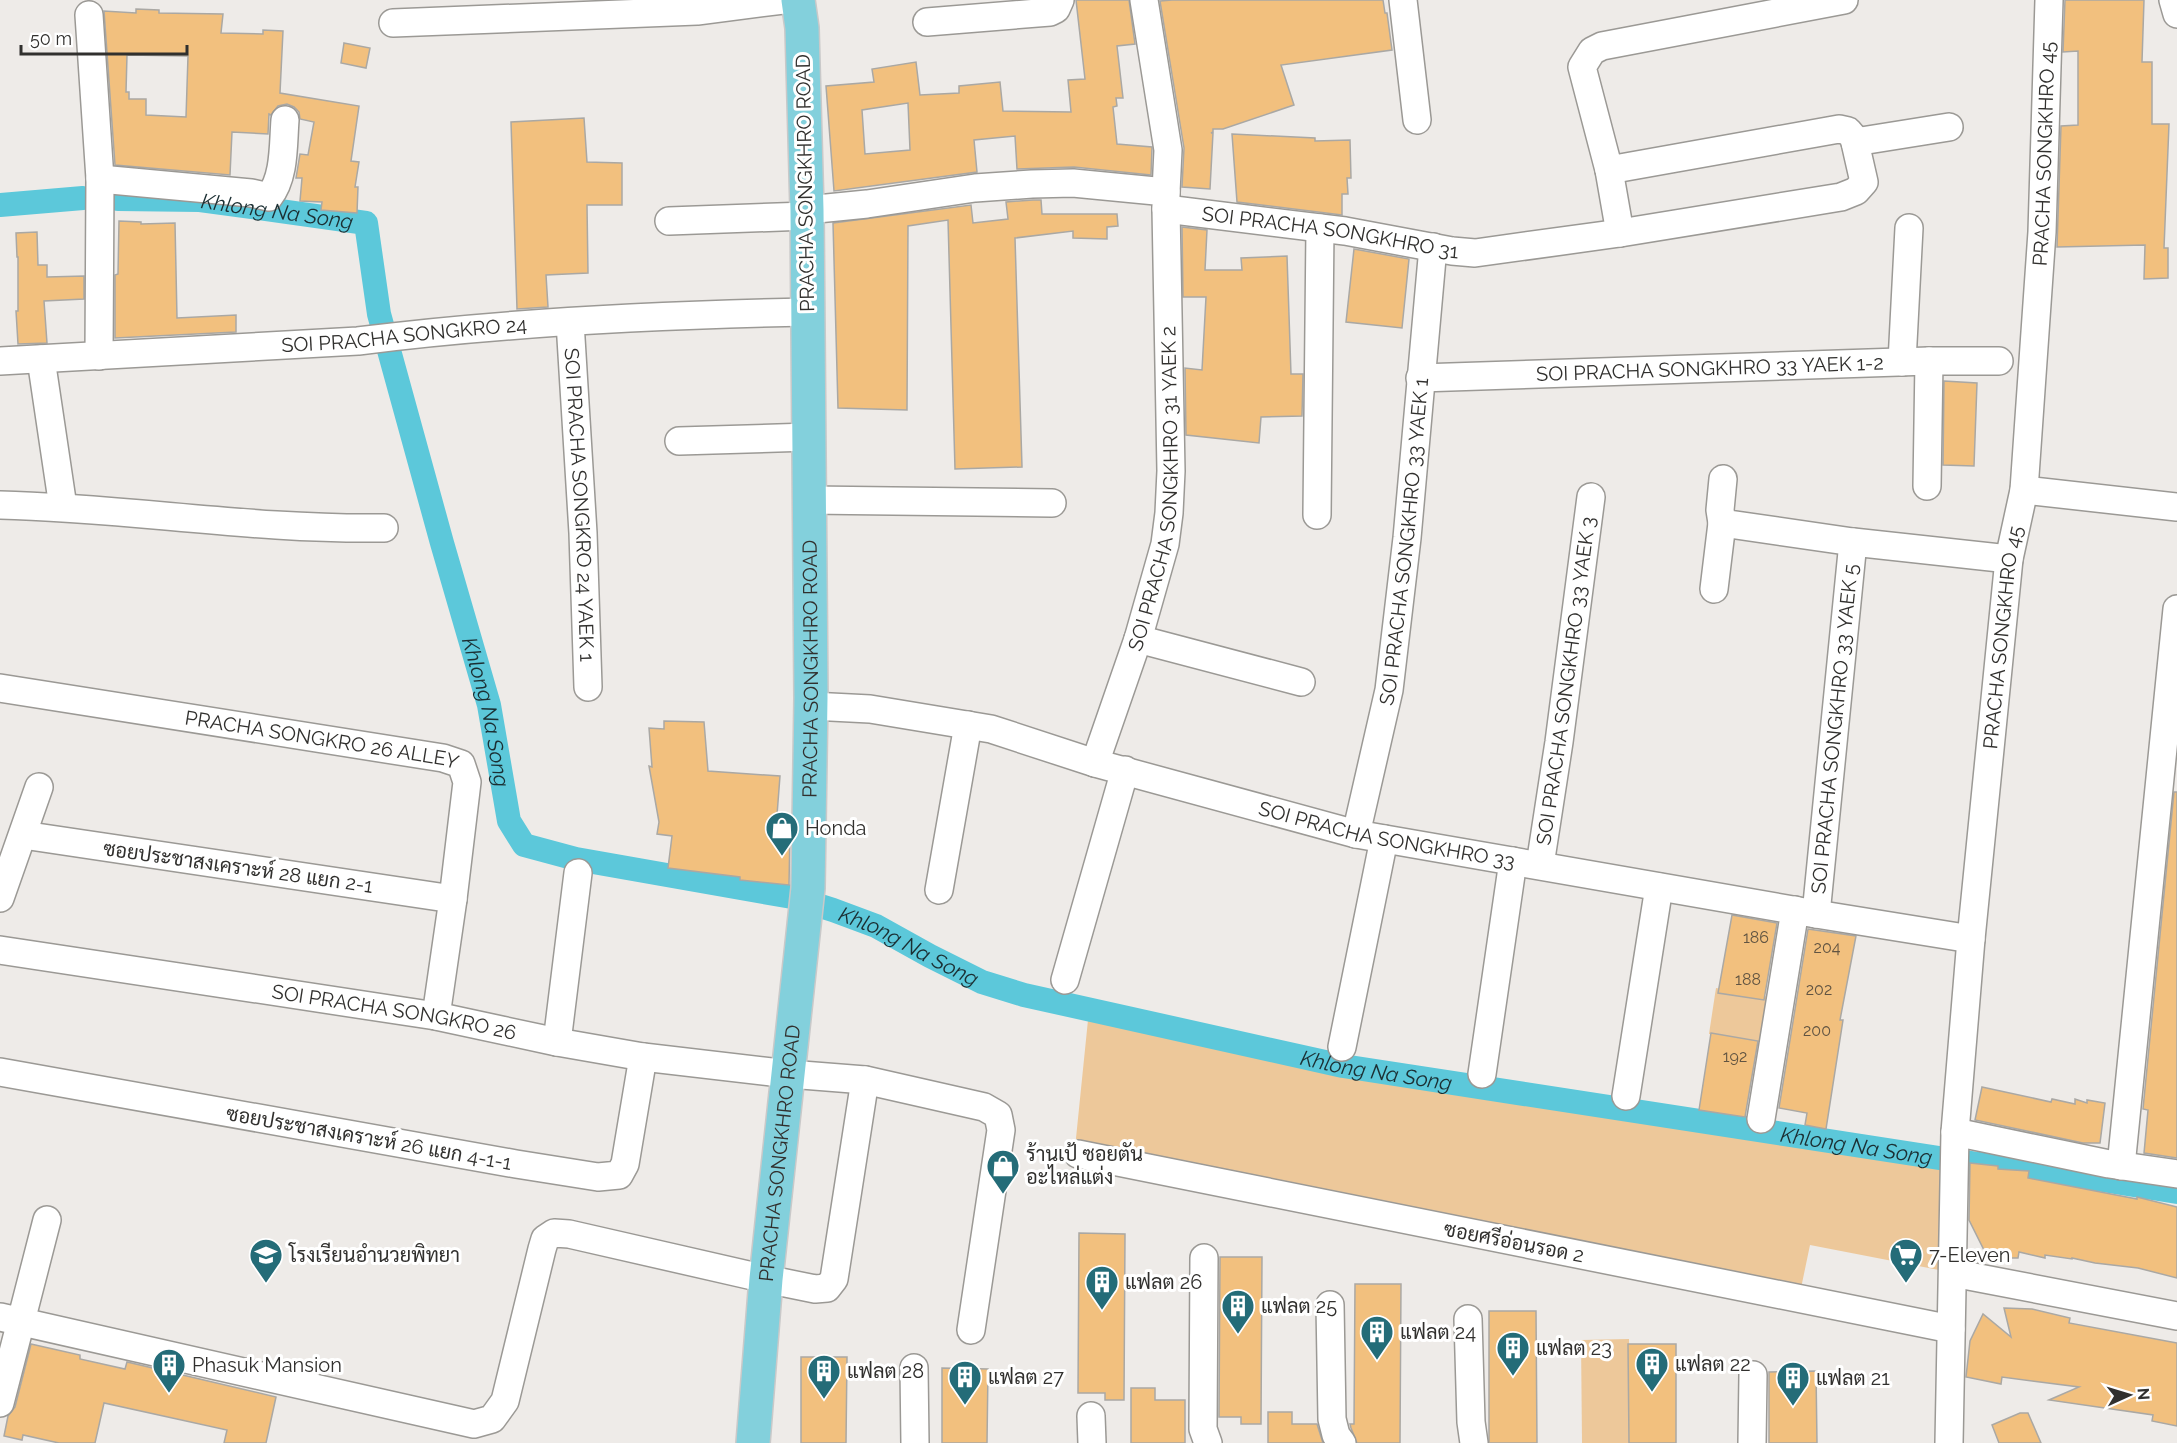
<svg xmlns="http://www.w3.org/2000/svg" width="2177" height="1443" font-family="Raleway,Sarabun,sans-serif">
  <rect width="100%" height="100%" fill="#eeebe8"/>
  <g fill="#edc89a">
    <polygon points="1716,988 1776,998 1768,1043 1709,1034"/>
    <polygon points="1088,1020 1571,1112 1942,1164 1939,1270 1810,1245 1800,1293 1075,1148"/>
    <polygon points="1629,1339 1630,1443 1582,1443 1581,1340"/>
  </g>
  <g fill="none" stroke-linecap="round" stroke-linejoin="round">
    <g stroke="#5cc8da" stroke-width="24">
      <path id="s1" d="M118 199 200 200 366 223 379 314 442 543 489 705 509 821 524 845 576 859 792 897 833 910 876 926 930 956 982 982 1024 995 1343 1066 1978 1164 2034 1169 2177 1192"/>
      <polyline points="0,205 83,198"/>
    </g>
  </g>
  <g fill="#f2c07e" stroke="#aaa8a4" stroke-width="1.5" fill-rule="evenodd">
    <path d="M1076 0H1129L1135 44 1117 46 1123 98H1116L1117 106 1113 107 1117 144 1152 147 1151 175 1074 167 1017 169 1015 136 974 140 977 172 834 191 826 86 874 82 872 69 916 62 920 95 959 93V86L1000 82 1003 111 1071 112 1068 80 1085 79ZM908 103 910 150 865 154 862 110Z"/>
    <polygon points="1172,0 1383,0 1385,13 1387,13 1392,50 1281,65 1294,105 1223,129 1213,129 1213,132 1211,133 1213,133 1210,189 1182,187 1184,148 1160,1"/>
    <polygon points="2065,0 2144,0 2142,62 2152,62 2152,124 2169,124 2164,248 2168,248 2168,278 2144,279 2145,245 2057,247 2061,126 2078,125 2078,51 2063,52"/>
    <path d="M136 9 159 10V13L223 14 221 33 263 34V30L283 31 280 93 359 106 351 161 359 162 355 187H358L357 213 321 210 322 202 300 201 302 178H296L300 154 308 155 314 122 300 119 299 112 294 107 287 104 278 106 271 115 269 114 268 134 232 132 230 175 115 165 104 11 136 13ZM127 55 188 56 186 117 146 115V99H129V92H126Z"/>
    <polygon points="344,43 370,48 366,68 341,63"/>
    <polygon points="584,118 587,162 622,163 622,205 587,205 588,273 546,275 548,307 517,309 511,122"/>
    <polygon points="1232,134 1315,138 1315,141 1350,140 1351,178 1347,178 1348,194 1342,194 1342,215 1237,202"/>
    <polygon points="1033,200 1041,200 1042,214 1117,214 1118,226 1107,227 1107,239 1073,238 1073,231 1015,238 1022,467 955,469 948,220 908,226 907,410 838,408 833,223 971,205 973,223 1008,219 1006,202"/>
    <polygon points="119,221 141,222 141,224 175,223 177,318 236,315 236,332 115,338 115,275 118,274"/>
    <polygon points="1182,227 1207,230 1205,270 1242,270 1241,258 1287,256 1291,374 1303,374 1302,416 1261,417 1259,443 1186,435 1185,368 1202,370 1206,297 1183,297"/>
    <polygon points="37,232 38,265 47,265 47,277 84,276 84,299 44,301 47,343 18,344 16,311 18,311 18,257 17,257 16,233"/>
    <polygon points="1354,249 1409,259 1402,328 1346,322"/>
    <polygon points="1944,381 1977,383 1974,466 1943,465"/>
    <polygon points="664,721 704,722 708,771 780,776 776,828 790,830 789,885 740,880 740,877 668,868 672,836 657,834 659,822 649,766 652,767 649,728 664,729"/>
    <polygon points="2174,792 2177,792 2177,1158 2144,1153 2148,1110 2143,1109"/>
    <polygon points="1732,915 1777,923 1764,1000 1718,993"/>
    <polygon points="1808,929 1856,936 1840,1020 1843,1020 1826,1129 1805,1125 1807,1113 1779,1108"/>
    <polygon points="1711,1033 1758,1041 1745,1117 1699,1110"/>
    <polygon points="1982,1087 2051,1102 2052,1099 2075,1104 2075,1099 2087,1103 2087,1100 2105,1103 2100,1143 2083,1143 1975,1120"/>
    <polygon points="1970,1163 1998,1166 1998,1169 2029,1171 2028,1178 2137,1199 2137,1197 2177,1207 2177,1278 2138,1268 2095,1263 2072,1258 2072,1259 2045,1255 2045,1258 2019,1252 2018,1258 2006,1258 1985,1252 1969,1220"/>
    <polygon points="1079,1233 1125,1234 1124,1400 1105,1400 1105,1393 1078,1393"/>
    <polygon points="1220,1257 1262,1257 1261,1424 1241,1424 1241,1417 1219,1417"/>
    <polygon points="1355,1284 1401,1284 1400,1443 1357,1443 1351,1428 1350,1424 1354,1424"/>
    <polygon points="2004,1308 2032,1309 2070,1318 2069,1323 2177,1343 2177,1426 2152,1421 2153,1415 2049,1400 2079,1387 2002,1377 2001,1384 1966,1377 1970,1341 1983,1314 2011,1337"/>
    <polygon points="1489,1311 1536,1311 1537,1443 1489,1443"/>
    <polygon points="31,1344 80,1355 80,1359 125,1369 127,1362 276,1397 266,1443 224,1443 227,1430 104,1403 95,1443 59,1443 23,1435 22,1440 4,1436 8,1416 15,1407"/>
    <polygon points="1628,1344 1676,1344 1676,1443 1629,1443"/>
    <polygon points="801,1357 847,1357 846,1443 801,1443"/>
    <polygon points="942,1368 988,1369 987,1443 942,1443"/>
    <polygon points="1816,1371 1817,1443 1769,1443 1769,1372"/>
    <polygon points="1131,1388 1155,1388 1155,1400 1185,1400 1185,1443 1131,1443"/>
    <polygon points="1268,1412 1292,1412 1292,1424 1317,1424 1323,1443 1268,1443"/>
    <polygon points="2020,1413 2028,1413 2041,1443 1999,1443 1992,1425"/>
  </g>
  <g fill="none" stroke-linecap="round" stroke-linejoin="round">
    <g stroke="#9b9995" stroke-width="30">
      <g id="minor">
        <polyline points="1144,0 1168,150 1166,192"/>
        <polyline points="1403,0 1417,120"/>
        <polyline points="2173,0 2177,14"/>
        <polyline points="89,15 100,179 99,356"/>
        <polyline points="927,22 1050,12 1056,9 1060,0"/>
        <polyline points="393,23 697,11 783,0"/>
        <polyline points="1855,142 1949,127"/>
        <path d="M100 179 251 193 269 197C285 177 283 145 285 120"/>
        <path id="s2" d="M807 210 867 204 975 188 1032 184 1073 183 1166 192V209L1345 231 1452 251 1475 253 1620 233 1841 197 1856 191 1864 182 1854 138 1848 131 1839 129 1609 170"/>
        <polyline points="669,221 807,216"/>
        <polyline points="1620,233 1609,170 1582,67 1592,51 1602,46 1844,0"/>
        <path id="s3" d="M570 322 583 533 588 687"/>
        <polyline points="41,359 63,507"/>
        <path id="s4" d="M0 361 358 341C507 322 658 315 808 312"/>
        <polyline points="1902,362 1909,228"/>
        <path id="s5" d="M1420 378 1929 361H1999"/>
        <polyline points="679,441 809,437"/>
        <polyline points="1723,479 1720,510 1722,523 1853,542"/>
        <polyline points="1927,486 1929,361"/>
        <polyline points="2024,490 2177,507"/>
        <polyline points="809,500 1052,503"/>
        <path d="M0 505C128 508 255 530 384 528"/>
        <polyline points="1317,515 1320,228"/>
        <polyline points="1714,589 1722,523"/>
        <polyline points="1138,639 1301,682"/>
        <path id="s6" d="M0 688 443 758 461 764 467 782 453 899 436 1016"/>
        <path id="s7" d="M811 706 870 709 991 729 1095 763 1356 834 1816 914 1971 939"/>
        <path id="s8" d="M1095 763 1138 639 1165 544 1169 513 1171 471 1166 209"/>
        <path id="s9" d="M1356 834 1389 690 1407 538 1433 247"/>
        <polyline points="23,835 453,899"/>
        <path id="s10" d="M1540 865 1559 742 1591 497"/>
        <polyline points="939,890 968,725"/>
        <polyline points="0,898 39,787"/>
        <path id="s11" d="M1816 914 1853 542 2009 559"/>
        <path id="s12" d="M0 950 436 1016 557 1042 643 1057 789 1074 865 1080 984 1107 998 1115 1001 1130 971 1330"/>
        <polyline points="1065,980 1125,770"/>
        <polyline points="557,1042 578,873"/>
        <polyline points="1342,1047 1384,839"/>
        <polyline points="0,1072 516,1164 598,1177 619,1175 625,1164 643,1057"/>
        <polyline points="1482,1074 1513,861"/>
        <polyline points="1626,1096 1659,887"/>
        <polyline points="1761,1119 1795,910"/>
        <polyline points="1955,1132 2109,1164 2177,1174"/>
        <polyline points="1078,1154 1951,1329"/>
        <polyline points="2121,1166 2177,609"/>
        <polyline points="1204,1258 1203,1429 1208,1443"/>
        <polyline points="1953,1273 2177,1316"/>
        <polyline points="1330,1305 1332,1419 1336,1435 1342,1443"/>
        <polyline points="0,1317 474,1424 492,1419 505,1401 542,1249 545,1239 554,1233 569,1234 766,1279 815,1289 827,1288 834,1279 865,1080"/>
        <polyline points="1468,1319 1471,1422 1474,1443"/>
        <polyline points="914,1368 915,1443"/>
        <polyline points="0,1403 47,1220"/>
        <polyline points="1091,1416 1092,1443"/>
        <polyline points="1752,1443 1753,1375"/>
        <path id="s13" d="M1949 1443 1955 1132 1971 939 2009 559 2024 490 2042 232 2049 0"/>
      </g>
    </g>
    <g stroke="#c9c9c9" stroke-width="36">
      <g id="major">
        <path id="s14" d="M753 1443 766 1279 808 888 811 698 807 210 802 28 798 0"/>
      </g>
    </g>
    <use href="#minor" stroke="#fff" stroke-width="27"/>
    <use href="#major" stroke="#83d0dc" stroke-width="33"/>
  </g>
  <defs>
    <g id="shop-pin" transform="scale(1.725)"><path d="M0 17L-7.5 6A9.5 9.5 0 1 1 7.5 6Z" fill="#246c78" stroke="#fff"/><path d="M-5-2.5h2.3a2.7 3.5 0 0 1 5.4 0H5L5.5 6h-11ZM-1.5-2.5h3a1.5 2.3 0 0 0-3 0Z" fill="#fff"/></g>
    <g id="school-pin" transform="scale(1.725)"><path d="M0 17L-7.5 6A9.5 9.5 0 1 1 7.5 6Z" fill="#246c78" stroke="#fff"/><path d="M0-5L7-2L0 1L-7-2ZM-4 1L0 2.5L4 1V4Q0 6-4 4Z" fill="#fff"/></g>
    <g id="supermarket-pin" transform="scale(1.725)"><path d="M0 17L-7.5 6A9.5 9.5 0 1 1 7.5 6Z" fill="#246c78" stroke="#fff"/><path d="M-6-5.5h2.5l.6 2H6L4.5 2H-2.5L-4.4-4H-6ZM-1.5 3.2a1.3 1.3 0 1 0 .1 0ZM3 3.2a1.3 1.3 0 1 0 .1 0Z" fill="#fff"/></g>
    <g id="building-pin" transform="scale(1.725)"><path d="M0 17L-7.5 6A9.5 9.5 0 1 1 7.5 6Z" fill="#246c78" stroke="#fff"/><path d="M-4-6H4V6H1V3H-1V6H-4ZM-2.5-4.3h1.7v1.8h-1.7ZM.8-4.3h1.7v1.8H.8ZM-2.5-1h1.7V.8h-1.7ZM.8-1h1.7V.8H.8Z" fill="#fff"/></g>
  </defs>
  <g fill-rule="evenodd">
    <use href="#shop-pin" x="782" y="828"/>
    <use href="#shop-pin" x="1003" y="1166"/>
    <use href="#school-pin" x="266" y="1255"/>
    <use href="#supermarket-pin" x="1906" y="1255"/>
    <use href="#building-pin" x="1102" y="1282"/>
    <use href="#building-pin" x="1238" y="1306"/>
    <use href="#building-pin" x="1377" y="1332"/>
    <use href="#building-pin" x="1513" y="1348"/>
    <use href="#building-pin" x="1652" y="1364"/>
    <use href="#building-pin" x="169" y="1365"/>
    <use href="#building-pin" x="824" y="1371"/>
    <use href="#building-pin" x="965" y="1377"/>
    <use href="#building-pin" x="1793" y="1378"/>
  </g>
  <g text-anchor="middle" dominant-baseline="central" stroke-width="6" stroke-linejoin="round" paint-order="stroke">
    <g font-size="16" fill="#615442">
      <text x="1756" y="937">186</text>
      <text x="1827" y="947">204</text>
      <text x="1748" y="979">188</text>
      <text x="1819" y="989">202</text>
      <text x="1817" y="1030">200</text>
      <text x="1735" y="1056">192</text>
    </g>
    <g font-size="20" fill="#31302e" stroke="#fff">
      <text stroke="none"><textPath href="#s13" startOffset="1294">PRACHA SONGKHRO 45</textPath></text>
      <text transform="translate(805 183) rotate(-91)">PRACHA SONGKHRO ROAD</text>
      <text stroke="none"><textPath href="#s2" startOffset="544">SOI PRACHA SONGKHRO 31</textPath></text>
      <text stroke="none"><textPath href="#s4" startOffset="405">SOI PRACHA SONGKRO 24</textPath></text>
      <text stroke="none"><textPath href="#s5" startOffset="290">SOI PRACHA SONGKHRO 33 YAEK 1-2</textPath></text>
      <text stroke="none"><textPath href="#s8" startOffset="284">SOI PRACHA SONGKHRO 31 YAEK 2</textPath></text>
      <text stroke="none"><textPath href="#s3" startOffset="183">SOI PRACHA SONGKRO 24 YAEK 1</textPath></text>
      <text stroke="none"><textPath href="#s9" startOffset="297">SOI PRACHA SONGKHRO 33 YAEK 1</textPath></text>
      <text stroke="none"><textPath href="#s13" startOffset="808">PRACHA SONGKHRO 45</textPath></text>
      <text stroke="none"><textPath href="#s14" startOffset="777">PRACHA SONGKHRO ROAD</textPath></text>
      <text stroke="none"><textPath href="#s10" startOffset="186">SOI PRACHA SONGKHRO 33 YAEK 3</textPath></text>
      <text stroke="none"><textPath href="#s11" startOffset="186">SOI PRACHA SONGKHRO 33 YAEK 5</textPath></text>
      <text stroke="none"><textPath href="#s6" startOffset="326">PRACHA SONGKRO 26 ALLEY</textPath></text>
      <text stroke="none"><textPath href="#s7" startOffset="592">SOI PRACHA SONGKHRO 33</textPath></text>
      <text transform="translate(238 867) rotate(8)">ซอยประชาสงเคราะห์ 28 แยก 2-1</text>
      <text stroke="none"><textPath href="#s12" startOffset="399">SOI PRACHA SONGKRO 26</textPath></text>
      <text transform="translate(369 1138) rotate(10)">ซอยประชาสงเคราะห์ 26 แยก 4-1-1</text>
      <text stroke="none"><textPath href="#s14" startOffset="291">PRACHA SONGKHRO ROAD</textPath></text>
      <text transform="translate(1514 1242) rotate(11)">ซอยศรีอ่อนรอด 2</text>
    </g>
    <g font-size="20" fill="#31302e" stroke="#fff" text-anchor="start">
      <text x="805" y="828">Honda</text>
      <text x="1026" y="1154">ร้านเป้ ซอยตัน<tspan x="1026" dy="23">อะไหล่แต่ง</tspan></text>
      <text x="289" y="1255">โรงเรียนอำนวยพิทยา</text>
      <text x="1929" y="1255">7-Eleven</text>
      <text x="1125" y="1282">แฟลต 26</text>
      <text x="1261" y="1306">แฟลต 25</text>
      <text x="1400" y="1332">แฟลต 24</text>
      <text x="1536" y="1348">แฟลต 23</text>
      <text x="1675" y="1364">แฟลต 22</text>
      <text x="192" y="1365">Phasuk Mansion</text>
      <text x="847" y="1371">แฟลต 28</text>
      <text x="988" y="1377">แฟลต 27</text>
      <text x="1816" y="1378">แฟลต 21</text>
    </g>
    <g font-size="21" font-style="italic" fill="#1b2f33" stroke="#fff">
      <text stroke="none"><textPath href="#s1" startOffset="160">Khlong Na Song</textPath></text>
      <text stroke="none"><textPath href="#s1" startOffset="754">Khlong Na Song</textPath></text>
      <text stroke="none"><textPath href="#s1" startOffset="1294">Khlong Na Song</textPath></text>
      <text stroke="none"><textPath href="#s1" startOffset="1780">Khlong Na Song</textPath></text>
      <text stroke="none"><textPath href="#s1" startOffset="2266">Khlong Na Song</textPath></text>
    </g>
  </g>
  <g transform="translate(2129 1395) rotate(86)" stroke="#ffffff" stroke-width="4.5" paint-order="stroke">
  <path d="M0-4.5L10 22L0 15L-10 22Z" fill="#31302e"/>
  <text y="-9" font-size="16" font-weight="bold" text-anchor="middle" fill="#31302e">N</text>
  </g>
  <path d="M21 45v9h166v-9" fill="none" stroke="#31302e" stroke-width="3"/>
  <text x="30" y="45" font-size="18" fill="#31302e" stroke="#ffffff" stroke-width="4.5" paint-order="stroke">50 m</text>
</svg>
